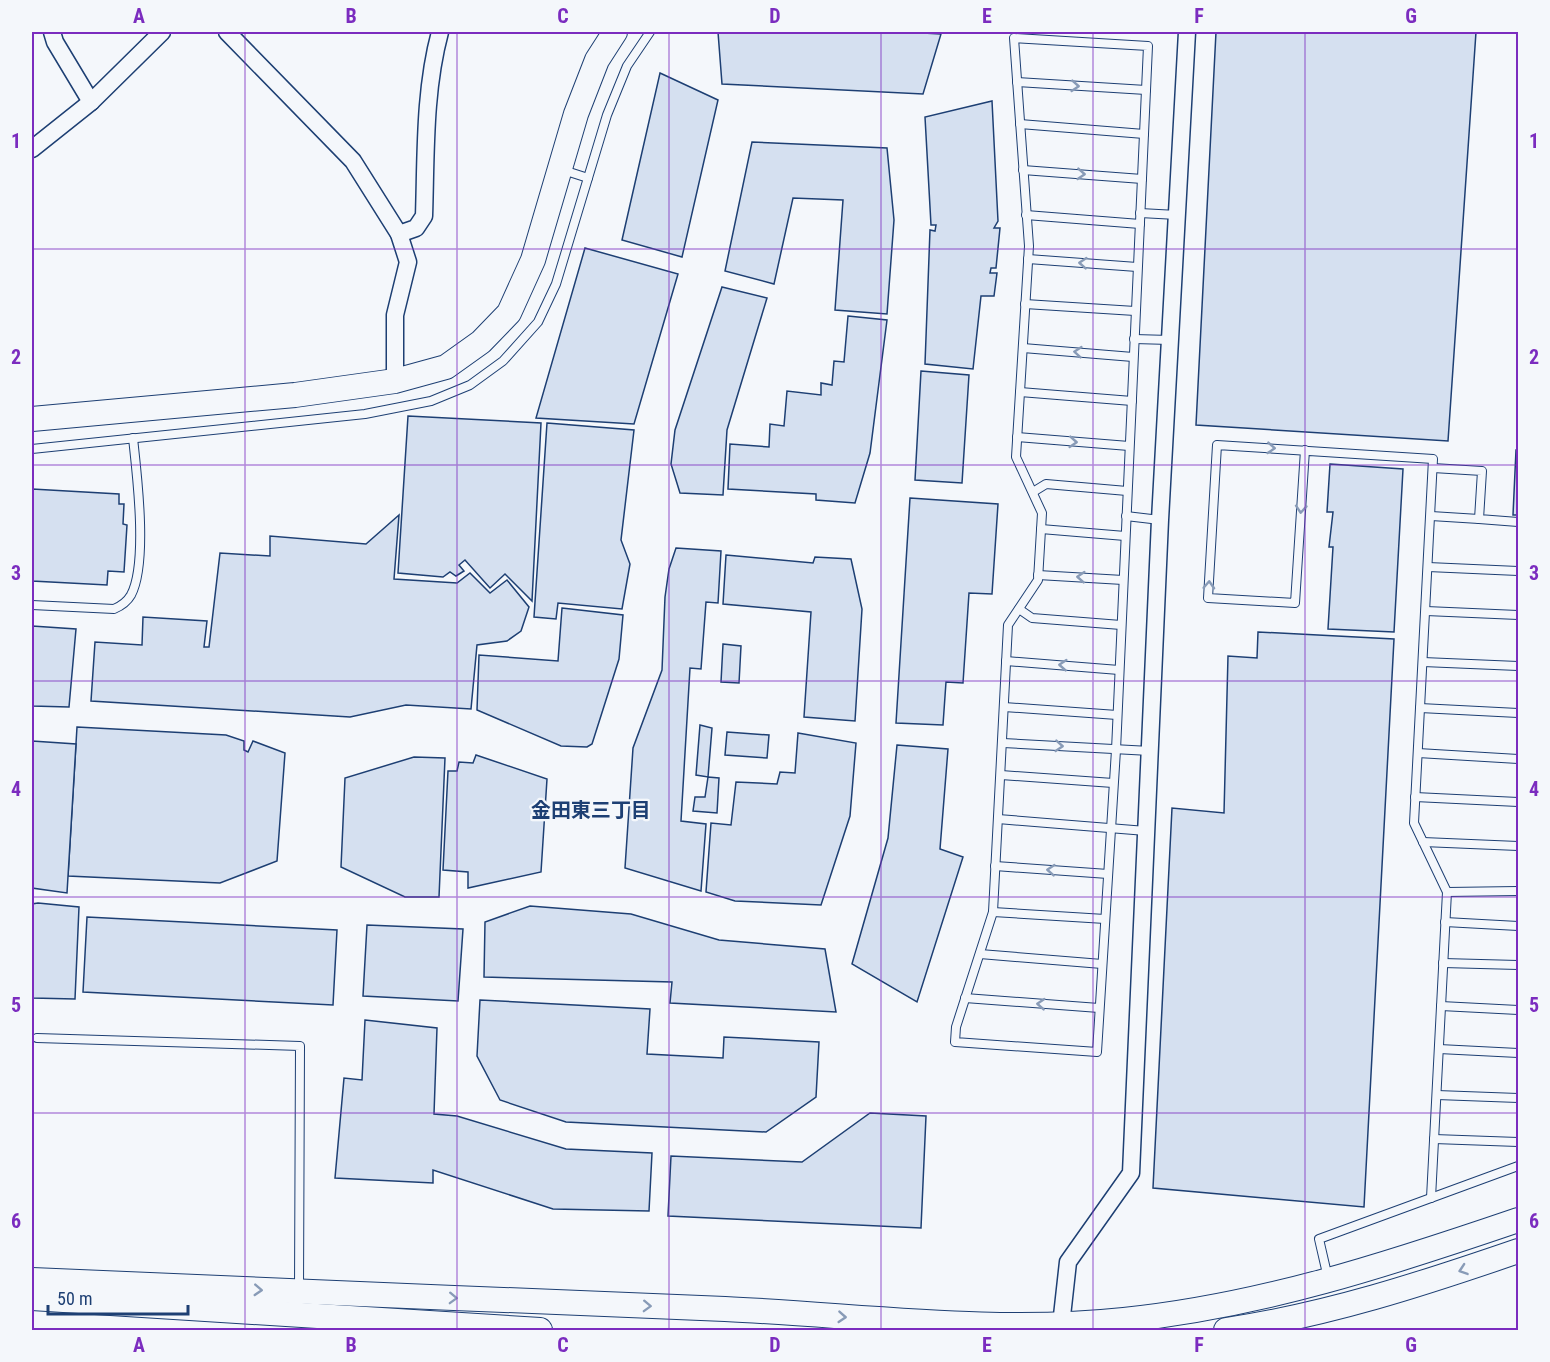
<svg xmlns="http://www.w3.org/2000/svg" width="1550" height="1362" font-family="'Roboto Condensed','Noto Sans JP',sans-serif">
  <rect width="100%" height="100%" fill="#f4f7fb"/>
  <g fill="#d5e0f0" stroke="#1d3f73" stroke-width="1.5">
    <polygon points="718,32 904,32 941,34 923,94 722,84"/>
    <polygon points="1216,32 1476,32 1448,441 1196,425"/>
    <polygon points="660,73 718,100 682,257 622,240"/>
    <polygon points="992,101 998,221 994,228 1000,228 996,268 991,268 990,273 997,273 994,296 981,296 973,369 925,364 930,230 935,231 936,225 931,225 925,117"/>
    <polygon points="752,142 887,148 894,220 887,314 835,310 843,200 793,198 774,284 725,271"/>
    <polygon points="585,248 678,274 634,424 536,418"/>
    <polygon points="722,287 767,298 727,430 723,495 680,493 671,464 675,430"/>
    <polygon points="848,316 887,320 870,453 855,503 816,500 816,494 728,489 730,444 769,447 770,424 784,426 787,391 821,395 821,383 832,385 834,361 844,362"/>
    <polygon points="921,371 969,375 962,483 915,480"/>
    <polygon points="408,416 541,423 532,601 505,574 490,588 465,560 459,565 464,571 456,576 450,572 443,577 398,573"/>
    <polygon points="547,423 634,430 621,540 630,564 622,609 558,603 556,619 534,617"/>
    <polygon points="1516,450 1518,450 1518,515 1513,515"/>
    <polygon points="1330,464 1403,469 1394,632 1328,629 1333,547 1329,547 1333,512 1327,512"/>
    <polygon points="32,489 119,494 119,504 124,504 123,524 127,525 124,572 108,571 107,585 32,581"/>
    <polygon points="910,498 998,504 992,594 969,593 963,683 946,682 943,725 896,723"/>
    <polygon points="399,515 394,579 457,583 470,573 490,593 507,580 529,607 521,631 507,641 477,645 471,709 406,705 350,717 91,701 95,642 142,645 143,617 207,621 204,647 209,647 220,553 270,556 270,536 366,544"/>
    <polygon points="676,548 721,551 718,603 706,602 701,669 690,668 681,821 706,824 701,891 625,868 633,748 662,670 665,597 669,569"/>
    <polygon points="726,555 813,563 815,557 851,559 862,609 855,721 804,717 811,612 723,604"/>
    <polygon points="562,608 623,615 619,659 592,744 587,747 561,746 477,710 479,655 558,661"/>
    <polygon points="32,626 76,629 69,707 32,706"/>
    <polygon points="1258,632 1394,639 1364,1207 1153,1188 1172,808 1224,813 1228,656 1257,658"/>
    <polygon points="723,644 741,646 739,683 721,682"/>
    <polygon points="700,725 712,728 708,777 696,775"/>
    <polygon points="77,727 226,735 244,741 244,750 248,752 253,741 285,753 277,861 220,883 68,876"/>
    <polygon points="727,732 769,735 767,758 725,755"/>
    <polygon points="798,733 856,743 850,816 821,905 735,901 706,892 711,823 731,825 736,782 777,784 780,772 795,773"/>
    <polygon points="32,741 76,744 67,893 32,888"/>
    <polygon points="897,745 948,749 940,849 963,857 917,1002 852,964 888,838"/>
    <polygon points="476,755 547,779 541,872 468,888 468,872 443,870 448,771 457,771 459,762 473,763"/>
    <polygon points="414,757 445,758 439,897 405,897 341,867 345,778"/>
    <polygon points="708,777 719,778 717,813 693,811 695,797 705,797"/>
    <polygon points="38,903 79,907 75,999 32,998 32,904"/>
    <polygon points="530,906 631,914 719,940 825,949 836,1012 670,1003 672,982 484,977 485,922"/>
    <polygon points="87,917 337,930 333,1005 83,992"/>
    <polygon points="367,925 463,929 458,1001 363,996"/>
    <polygon points="480,1000 650,1009 647,1054 723,1058 724,1037 819,1042 816,1097 766,1132 566,1122 500,1100 477,1056"/>
    <polygon points="365,1020 437,1028 434,1114 457,1116 566,1149 652,1153 649,1211 553,1209 433,1170 433,1183 335,1178 344,1078 362,1080"/>
    <polygon points="870,1113 926,1116 921,1228 668,1216 671,1156 802,1162"/>
  </g>
  <g fill="none" stroke-linecap="round" stroke-linejoin="round">
    <g stroke="#1d3f73" stroke-width="10">
      <g id="lane">
        <polygon points="1014,38 1148,46 1116,750 1097,1052 955,1042 956,1027 993,912 1008,625 1038,580 1042,513 1016,457 1029,246"/>
        <polyline points="1017,82 1146,90"/>
        <polyline points="1020,124 1144,134"/>
        <polyline points="563,170 588,178"/>
        <polyline points="1023,170 1142,179"/>
        <polyline points="1140,213 1177,215"/>
        <polyline points="1026,215 1140,224"/>
        <polyline points="1028,259 1137,267"/>
        <polyline points="1025,304 1135,311"/>
        <polyline points="1134,339 1170,340"/>
        <polyline points="1023,348 1133,357"/>
        <polyline points="1020,392 1132,401"/>
        <polyline points="1017,437 1129,446"/>
        <polyline points="32,449 365,414 431,401 470,385 503,361 538,322 556,284 607,115 627,66 650,32"/>
        <polyline points="1305,450 1295,603 1208,598 1217,445 1433,459 1414,823 1447,892 1431,1198"/>
        <polyline points="1433,468 1482,471 1479,519 1518,522"/>
        <polyline points="1033,492 1046,484 1127,491"/>
        <polyline points="1126,516 1160,520"/>
        <polyline points="1431,516 1479,519"/>
        <polyline points="1041,529 1125,536"/>
        <polyline points="1428,567 1518,571"/>
        <polyline points="1038,575 1123,580"/>
        <path d="M32 605 114 609C121 606 127 602 131 595 148 563 137 475 133 438"/>
        <polyline points="1019,609 1032,618 1121,625"/>
        <polyline points="1426,611 1518,615"/>
        <polyline points="1006,661 1119,670"/>
        <polyline points="1423,662 1518,666"/>
        <polyline points="1004,707 1117,715"/>
        <polyline points="1420,708 1518,713"/>
        <polyline points="1003,743 1150,751"/>
        <polyline points="1418,753 1518,759"/>
        <polyline points="1001,775 1113,783"/>
        <polyline points="1415,797 1518,802"/>
        <polyline points="998,819 1146,831"/>
        <polyline points="1423,842 1518,846"/>
        <polyline points="995,866 1108,874"/>
        <polyline points="1447,892 1518,891"/>
        <polyline points="993,912 1105,919"/>
        <polyline points="1445,922 1518,926"/>
        <polyline points="980,954 1102,964"/>
        <polyline points="1443,963 1518,965"/>
        <polyline points="965,998 1099,1008"/>
        <polyline points="1441,1006 1518,1010"/>
        <polyline points="37,1038 300,1046 299,1289"/>
        <polyline points="1439,1049 1518,1053"/>
        <polyline points="1437,1095 1518,1098"/>
        <polyline points="1434,1139 1518,1142"/>
        <polyline points="1328,1278 1319,1239 1518,1166"/>
      </g>
    </g>
    <g stroke="#1d3f73" stroke-width="19">
      <g id="street">
        <polyline points="52,32 55,42 91,102"/>
        <polyline points="227,32 353,161 399,234 408,262 395,315 395,381"/>
        <polyline points="32,149 91,102 162,32"/>
        <path d="M399 234 416 228 424 216C426 155 424 91 440 32"/>
        <polyline points="1061,1325 1068,1262 1131,1173 1160,520 1187,32"/>
      </g>
    </g>
    <g stroke="#1d3f73" stroke-width="26">
      <g id="secondary">
        <polyline points="32,419 295,395 395,381 446,367 481,342 509,313 533,260 576,114 597,60 615,32"/>
        <path d="M32 1280C263 1291 494 1299 725 1309 858 1315 992 1334 1124 1320 1261 1306 1389 1264 1518 1220"/>
        <polyline points="32,1298 540,1330"/>
        <path d="M1226 1330C1327 1315 1422 1284 1518 1251"/>
      </g>
    </g>
    <use href="#lane" stroke="#f4f7fb" stroke-width="8"/>
    <use href="#street" stroke="#f4f7fb" stroke-width="16"/>
    <use href="#secondary" stroke="#f4f7fb" stroke-width="24"/>
  </g>
  <defs><path id="oneway-chevron" d="M-2-3.5L2.5 0L-2 3.5" fill="none" stroke-width="1.6" stroke-linecap="round" stroke-linejoin="round" transform="scale(1.5)"/></defs>
  <g stroke="#889bb7">
    <use href="#oneway-chevron" transform="translate(1075 86) rotate(4)"/>
    <use href="#oneway-chevron" transform="translate(1081 174) rotate(4)"/>
    <use href="#oneway-chevron" transform="translate(1083 263) rotate(-176)"/>
    <use href="#oneway-chevron" transform="translate(1078 352) rotate(-175)"/>
    <use href="#oneway-chevron" transform="translate(1073 442) rotate(4)"/>
    <use href="#oneway-chevron" transform="translate(1271 448) rotate(4)"/>
    <use href="#oneway-chevron" transform="translate(1301 509) rotate(94)"/>
    <use href="#oneway-chevron" transform="translate(1081 577) rotate(-176)"/>
    <use href="#oneway-chevron" transform="translate(1209 585) rotate(-87)"/>
    <use href="#oneway-chevron" transform="translate(1063 665) rotate(-176)"/>
    <use href="#oneway-chevron" transform="translate(1059 746) rotate(4)"/>
    <use href="#oneway-chevron" transform="translate(1051 870) rotate(-176)"/>
    <use href="#oneway-chevron" transform="translate(1041 1004) rotate(-176)"/>
    <use href="#oneway-chevron" transform="translate(1463 1270) rotate(161)"/>
    <use href="#oneway-chevron" transform="translate(258 1290) rotate(3)"/>
    <use href="#oneway-chevron" transform="translate(453 1298) rotate(2)"/>
    <use href="#oneway-chevron" transform="translate(647 1306) rotate(2)"/>
    <use href="#oneway-chevron" transform="translate(842 1317) rotate(4)"/>
  </g>
  <path fill="none" stroke="#7b2cbf" stroke-width="1.5" stroke-opacity="0.55" d="M245 32V1330M457 32V1330M669 32V1330M881 32V1330M1093 32V1330M1305 32V1330M32 249H1518M32 465H1518M32 681H1518M32 897H1518M32 1113H1518"/>
  <g text-anchor="middle" dominant-baseline="central" stroke-width="4.5" stroke-linejoin="round" paint-order="stroke">
    <g font-size="20" font-weight="bold" fill="#1d3f73" stroke="#f4f7fb">
      <text x="591" y="810">金田東三丁目</text>
    </g>
  </g>
  <rect width="1550" height="1362" fill="none" stroke="#f4f7fb" stroke-width="66"/>
  <path d="M48 1305v9h140v-9" fill="none" stroke="#1d3f73" stroke-width="3"/>
  <text x="57" y="1305" font-size="18" fill="#1d3f73" stroke="#f4f7fb" stroke-width="4.5" paint-order="stroke">50 m</text>
  <rect x="33" y="33" width="1484" height="1296" fill="none" stroke="#7b2cbf" stroke-width="2"/>
  <g font-size="20" text-anchor="middle" font-weight="bold" fill="#7b2cbf">
    <text x="139" y="23">A</text>
    <text x="351" y="23">B</text>
    <text x="563" y="23">C</text>
    <text x="775" y="23">D</text>
    <text x="987" y="23">E</text>
    <text x="1199" y="23">F</text>
    <text x="1411" y="23">G</text>
    <text x="16" y="148">1</text>
    <text x="1534" y="148">1</text>
    <text x="16" y="364">2</text>
    <text x="1534" y="364">2</text>
    <text x="16" y="580">3</text>
    <text x="1534" y="580">3</text>
    <text x="16" y="796">4</text>
    <text x="1534" y="796">4</text>
    <text x="16" y="1012">5</text>
    <text x="1534" y="1012">5</text>
    <text x="16" y="1228">6</text>
    <text x="1534" y="1228">6</text>
    <text x="139" y="1352">A</text>
    <text x="351" y="1352">B</text>
    <text x="563" y="1352">C</text>
    <text x="775" y="1352">D</text>
    <text x="987" y="1352">E</text>
    <text x="1199" y="1352">F</text>
    <text x="1411" y="1352">G</text>
  </g>
</svg>
